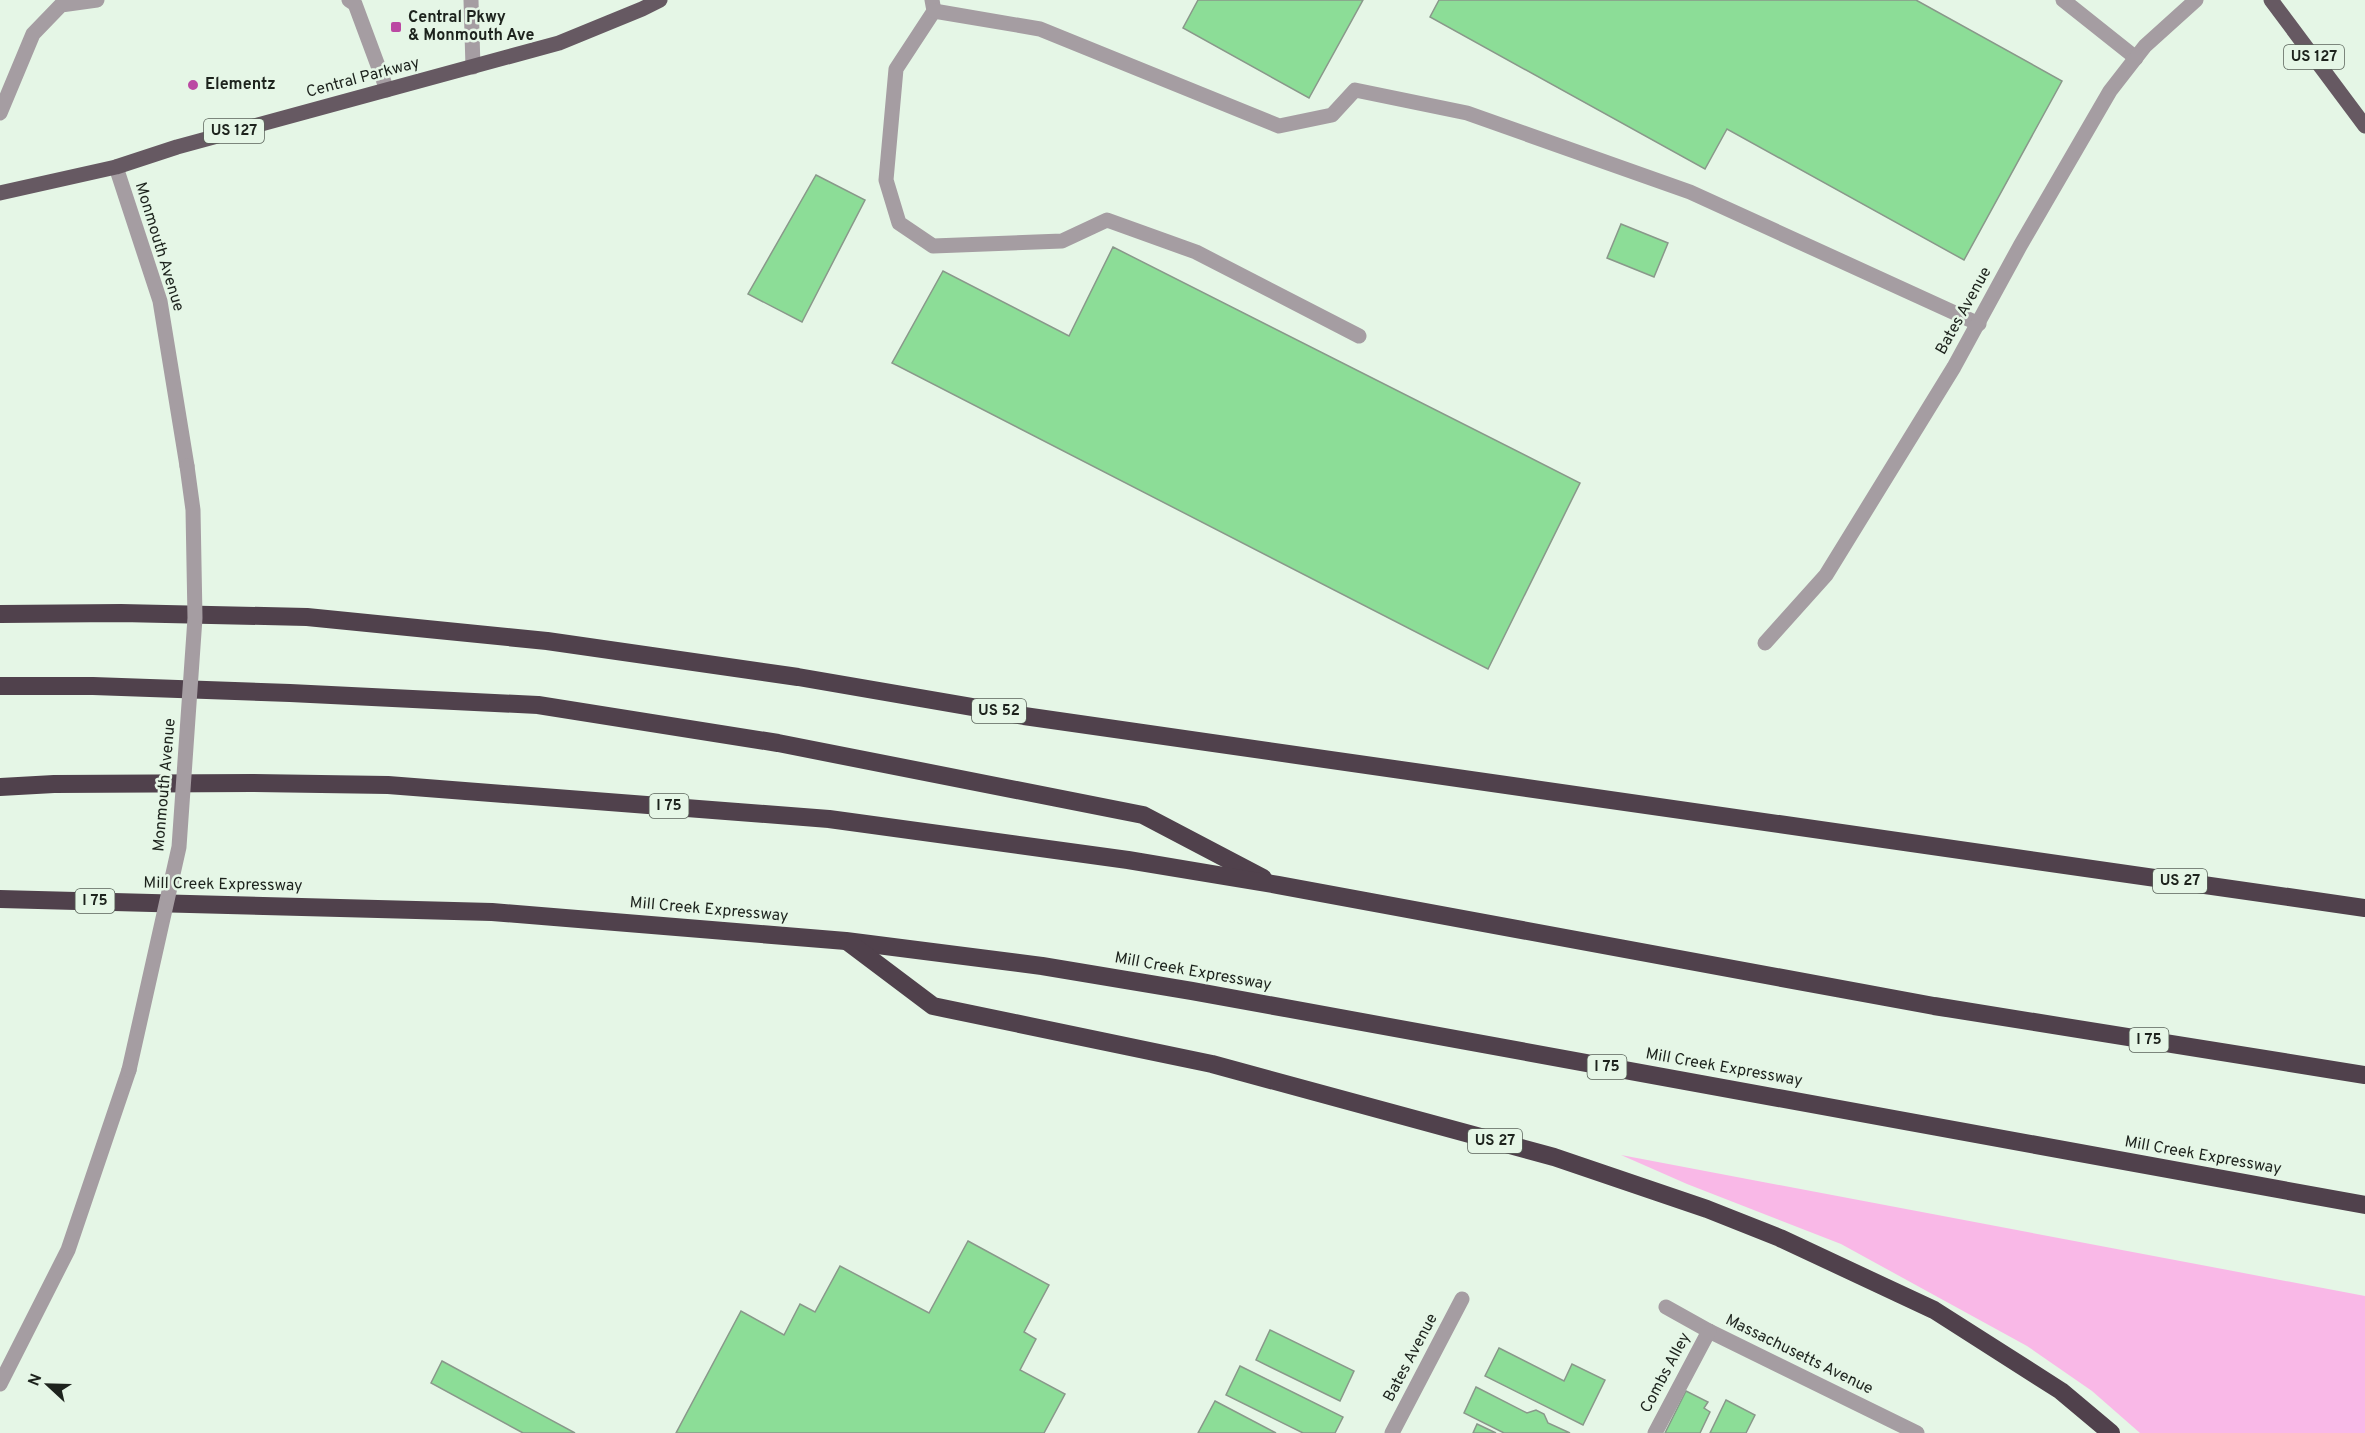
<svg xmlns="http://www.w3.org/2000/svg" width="2365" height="1433" font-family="Overpass,sans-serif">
  <rect width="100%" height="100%" fill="#e5f6e6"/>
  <polygon fill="#f9b8e7" points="1621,1155 2365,1296 2365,1433 2140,1433 2092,1391 2027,1346 1841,1244 1687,1184"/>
  <g fill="#8cdd97" stroke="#89988a" stroke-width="1.5">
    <polygon points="1198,0 1363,0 1309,98 1183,28"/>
    <polygon points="1439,0 1916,0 2062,81 1964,260 1727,129 1705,169 1430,17"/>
    <polygon points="816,175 865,200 802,322 748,294"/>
    <polygon points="1621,224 1668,243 1654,277 1607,258"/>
    <polygon points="1113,247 1580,483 1488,669 892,363 943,271 1069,336"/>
    <polygon points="968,1241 1049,1285 1024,1332 1036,1339 1020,1370 1065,1394 1044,1433 676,1433 741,1311 784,1335 800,1304 815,1312 840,1266 929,1313"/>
    <polygon points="1270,1330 1354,1371 1340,1401 1256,1360"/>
    <polygon points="1499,1348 1564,1381 1572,1364 1605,1380 1583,1425 1485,1376"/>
    <polygon points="442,1361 575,1433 523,1433 431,1383"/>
    <polygon points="1240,1366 1343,1417 1335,1433 1303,1433 1226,1395"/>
    <polygon points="1476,1387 1527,1413 1536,1410 1544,1414 1548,1423 1570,1433 1504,1433 1464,1413"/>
    <polygon points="1686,1391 1708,1402 1704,1408 1710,1412 1700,1433 1665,1433"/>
    <polygon points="1726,1400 1755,1415 1746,1433 1710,1433"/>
    <polygon points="1215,1401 1276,1433 1198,1433"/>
    <polygon points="1477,1424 1496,1433 1473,1433"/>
  </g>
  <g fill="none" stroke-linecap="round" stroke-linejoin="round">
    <g stroke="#a59da2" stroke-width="15">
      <polyline points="349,0 355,4 387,90"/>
      <polyline points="471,0 473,67"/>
      <polyline points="932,0 934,11 896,69 886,180 899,223 933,246 1062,241 1107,220 1196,252 1359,336"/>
      <polyline points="2063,0 2136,58"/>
      <polyline points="934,11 1040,29 1279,126 1332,115 1355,90 1467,113 1690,192 1979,324"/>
      <polyline points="0,113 33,34 61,5 97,0"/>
      <polyline points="116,167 160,301 187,466"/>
      <polyline points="1765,643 1826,575 1954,367 2020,246 2110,91 2145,46 2196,0"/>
      <polyline points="1666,1307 1709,1331 1917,1433"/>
      <polyline points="0,1384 68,1250 129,1070"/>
      <polyline points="1392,1433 1462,1299"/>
      <polyline points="1655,1433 1709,1331"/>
    </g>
    <g stroke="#665962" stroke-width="15">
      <polyline points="2271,0 2365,126"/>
      <polyline points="0,193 116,167 177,147 559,43 642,9 660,0"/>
    </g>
    <g stroke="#50414c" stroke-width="18">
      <polyline points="0,614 121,613 307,617 547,641 798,677 1024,716 2365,908"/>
      <polyline points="0,686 93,686 290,693 538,705 778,743 1143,815 1263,878"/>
      <polyline points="0,787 54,784 251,783 388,785 829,819 1128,860 1278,885 1934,1006 2365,1075"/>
      <polyline points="0,899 492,912 846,941 1042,966 1192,991 2365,1205"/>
      <polyline points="848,942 933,1006 1212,1064 1554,1157 1707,1209 1780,1238 1934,1310 2061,1391 2111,1433"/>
    </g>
    <polyline stroke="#a59da2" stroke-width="15" points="129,1070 179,847 195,618 193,510 187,466"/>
  </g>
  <g fill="#bb49a3" stroke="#e5f6e6" stroke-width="2">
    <rect x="390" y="21" width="12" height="12" rx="3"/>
    <circle cx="193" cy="85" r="6"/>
  </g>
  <g text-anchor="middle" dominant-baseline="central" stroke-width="5" stroke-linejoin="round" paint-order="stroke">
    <g fill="#e5f6e6" stroke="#596259" stroke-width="1.5">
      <rect x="2284" y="45" width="60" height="24" rx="4.5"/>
      <rect x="204" y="119" width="60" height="24" rx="4.5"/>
      <rect x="972" y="699" width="54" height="24" rx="4.5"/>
      <rect x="649.5" y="794" width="39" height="24" rx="4.5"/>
      <rect x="2153" y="869" width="54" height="24" rx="4.5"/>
      <rect x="75.5" y="889" width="39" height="24" rx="4.5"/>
      <rect x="2129.5" y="1028" width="39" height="24" rx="4.5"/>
      <rect x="1587.5" y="1055" width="39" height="24" rx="4.5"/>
      <rect x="1468" y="1129" width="54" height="24" rx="4.5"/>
    </g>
    <g font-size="15" font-weight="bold" fill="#1d231d">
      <text x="2314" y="57">US 127</text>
      <text x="234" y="131">US 127</text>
      <text x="999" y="711">US 52</text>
      <text x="669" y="806">I 75</text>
      <text x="2180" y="881">US 27</text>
      <text x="95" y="901">I 75</text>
      <text x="2149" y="1040">I 75</text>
      <text x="1607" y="1067">I 75</text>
      <text x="1495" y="1141">US 27</text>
    </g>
    <g font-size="16" font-weight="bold" fill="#1d231d" stroke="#e5f6e6" text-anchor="start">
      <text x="408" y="18">Central Pkwy<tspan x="408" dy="18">&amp; Monmouth Ave</tspan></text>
      <text x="205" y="85">Elementz</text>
    </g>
    <g font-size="16" fill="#1d231d" stroke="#e5f6e6">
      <text transform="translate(363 78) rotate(-15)">Central Parkway</text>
      <text transform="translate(159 247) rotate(73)">Monmouth Avenue</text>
      <text transform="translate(1964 311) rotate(-61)">Bates Avenue</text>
      <text transform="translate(165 785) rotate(-85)">Monmouth Avenue</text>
      <text transform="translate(223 885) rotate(1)">Mill Creek Expressway</text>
      <text transform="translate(709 910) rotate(5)">Mill Creek Expressway</text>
      <text transform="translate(1193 972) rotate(10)">Mill Creek Expressway</text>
      <text transform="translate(1724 1068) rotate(10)">Mill Creek Expressway</text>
      <text transform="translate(2203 1156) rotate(10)">Mill Creek Expressway</text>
      <text transform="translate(1799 1355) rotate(26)">Massachusetts Avenue</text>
      <text transform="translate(1411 1358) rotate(-62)">Bates Avenue</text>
      <text transform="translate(1666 1373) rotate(-62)">Combs Alley</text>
    </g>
  </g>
  <g transform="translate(48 1385) rotate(292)" stroke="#e5f6e6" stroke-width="4.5" paint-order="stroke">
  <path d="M0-4.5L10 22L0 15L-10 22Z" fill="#1d231d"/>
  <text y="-9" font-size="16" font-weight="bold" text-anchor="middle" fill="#1d231d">N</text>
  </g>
</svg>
